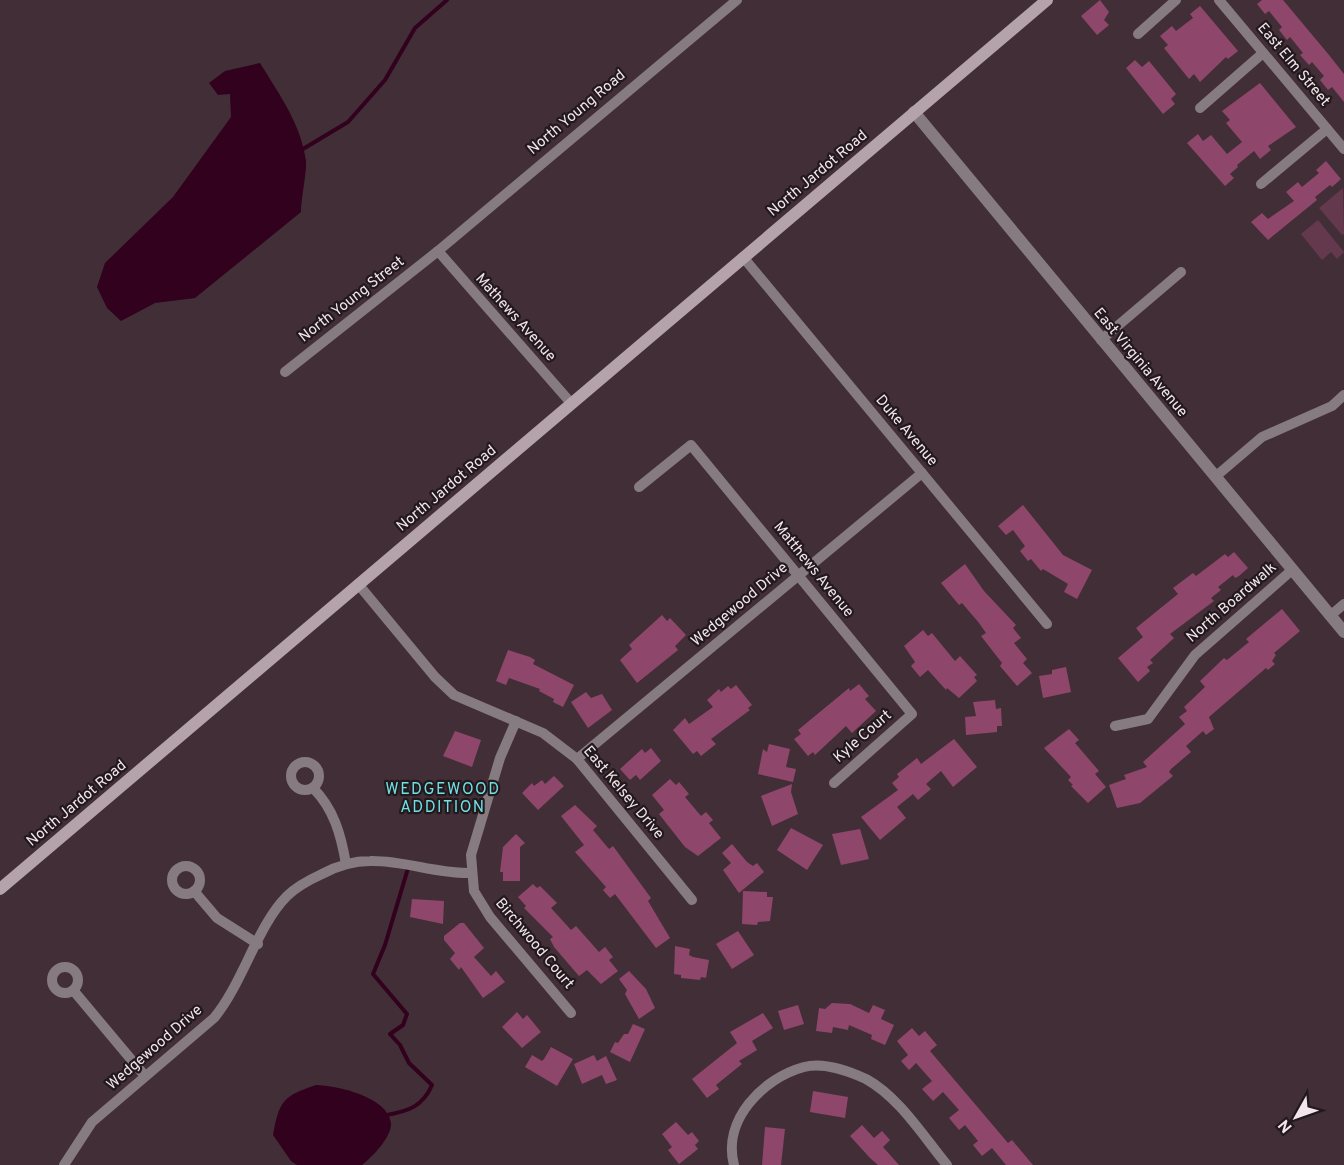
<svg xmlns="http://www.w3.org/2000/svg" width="1344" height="1165" font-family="Overpass,sans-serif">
<rect width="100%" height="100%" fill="#422e37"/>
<!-- green -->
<g fill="#64394d">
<polygon points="1343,188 1344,234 1342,235 1319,208"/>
<polygon points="1318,220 1344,252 1337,259 1331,252 1322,260 1301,234"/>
</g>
<!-- water -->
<g fill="#31011d">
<path d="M260 63C279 94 301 124 306 161 307 171 301 199 301 212L195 298 155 303 121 321 107 308 97 287 105 263 173 197 231 117 230 94 218 95 209 83 225 71Z"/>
<path d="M316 1085C337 1086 387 1096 391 1123 392 1137 372 1157 362 1165H297L291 1161 273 1135C279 1101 283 1096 316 1085Z"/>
</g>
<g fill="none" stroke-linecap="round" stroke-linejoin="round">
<!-- stream -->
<g stroke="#31011d" stroke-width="4">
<polyline points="303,149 348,122 385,80 415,28 447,0"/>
<path d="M387 1115C409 1111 423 1106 432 1085L409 1063 400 1045 390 1034 403 1025 407 1014 373 974 385 945 409 865"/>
</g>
</g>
<!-- building -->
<g fill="#8e476a">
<polygon points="1100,0 1109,12 1104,20 1109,25 1097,35 1081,16"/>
<polygon points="1262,0 1283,0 1329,55 1344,74 1344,102 1332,87 1328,90 1320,80 1324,76 1312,62 1309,65 1300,55 1303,53 1290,37 1287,40 1279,30 1282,27 1269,11 1265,14 1257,4"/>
<polygon points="1200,6 1238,51 1228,59 1226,57 1200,82 1194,74 1189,79 1164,48 1168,45 1160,36 1172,26 1176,31 1193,18 1190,14"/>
<polygon points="1135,60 1142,67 1149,61 1176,94 1171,99 1175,104 1163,114 1126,68"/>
<polygon points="1260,83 1296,127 1268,146 1271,150 1260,159 1254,151 1237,165 1238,167 1230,174 1234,178 1225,186 1187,143 1198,134 1203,141 1211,135 1227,154 1242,142 1226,123 1230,120 1222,111"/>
<polygon points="1326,161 1341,179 1332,187 1330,185 1315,197 1317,200 1268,240 1251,222 1262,213 1268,219 1294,201 1286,192 1298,182 1302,187 1319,173 1316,170"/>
<polygon points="1023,505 1063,555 1092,570 1077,599 1064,592 1068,584 1043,569 1041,571 1031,559 1028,561 1020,551 1025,546 1013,530 1006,535 998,526"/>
<polygon points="1234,552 1248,568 1239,576 1235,578 1233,575 1218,587 1221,590 1211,598 1214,601 1170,634 1174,638 1150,660 1153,663 1147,667 1150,671 1138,682 1118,658 1143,637 1136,628 1178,594 1173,588 1193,573 1196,576 1225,554 1228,557"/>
<polygon points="965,564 984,591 1016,625 1013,628 1021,638 1014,643 1027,659 1023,663 1032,673 1017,686 1000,666 1002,663 981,636 986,633 979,623 962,603 959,605 941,583"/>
<polygon points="1282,609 1300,631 1274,653 1276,655 1272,661 1275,664 1268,670 1266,668 1209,717 1214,729 1206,735 1203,731 1186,746 1191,752 1171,769 1169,772 1173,776 1140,803 1117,808 1109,785 1126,779 1124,775 1147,767 1143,762 1185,724 1179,717 1187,711 1184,707 1205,687 1200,681 1224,658 1227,660 1249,642 1246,639"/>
<polygon points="662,615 667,621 670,618 686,635 675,646 678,650 637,683 620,660 632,649 629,645"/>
<polygon points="923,630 928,636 932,633 955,661 960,656 977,675 974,677 977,681 959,698 947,688 946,690 928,670 920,677 911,666 915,662 904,646"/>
<polygon points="508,650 530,657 535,660 533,664 574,685 563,707 553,702 554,699 539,691 540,689 509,678 506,685 496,681"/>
<polygon points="1066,667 1071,692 1043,698 1039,676 1052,674 1052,670"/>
<polygon points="859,684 869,696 865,699 876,711 852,733 846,726 815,755 813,752 808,756 794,739 801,734 798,730 849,688 850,691"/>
<polygon points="736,685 752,705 748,708 750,710 711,739 716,744 701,756 697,751 693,754 673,730 685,718 689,724 713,707 707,700 719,689 721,692 728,686 731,689"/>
<polygon points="586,692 591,698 602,694 612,710 588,728 571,702"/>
<polygon points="995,700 996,709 1001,708 1002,726 997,726 997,732 966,735 965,717 976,716 973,702"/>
<polygon points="1069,729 1079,740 1075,743 1099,771 1095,774 1106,787 1088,803 1071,786 1073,785 1068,780 1071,777 1044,748"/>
<polygon points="455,731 481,740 472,767 443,756"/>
<polygon points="954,739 977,767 953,787 941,771 926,784 931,789 918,800 913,794 897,807 906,818 880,840 861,817 898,790 892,783 899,777 897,774 917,758 921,764"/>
<polygon points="769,744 790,749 786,767 796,769 793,782 758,774 763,749 767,752"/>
<polygon points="651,748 661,761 640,780 636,775 630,780 620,769 642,749 645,753"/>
<polygon points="554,776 564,786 538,810 522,793 532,783 534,786 542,780 545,784"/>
<polygon points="670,779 676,785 679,782 689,794 685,797 701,816 706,812 713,820 709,823 721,838 698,856 685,847 659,814 664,810 652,795"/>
<polygon points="792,784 791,792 798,814 772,826 761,796"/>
<polygon points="575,805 597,826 593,830 609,849 613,846 651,898 648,901 670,938 656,948 615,894 610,898 603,890 606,887 575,852 584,845 561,816"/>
<polygon points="791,828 823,845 807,870 777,850"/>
<polygon points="860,829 869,859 841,865 832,834"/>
<polygon points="516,834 525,843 520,847 520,881 503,881 503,872 500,872 503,847"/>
<polygon points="732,844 747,862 753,866 757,863 764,872 739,893 723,870 731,863 722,853"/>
<polygon points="533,884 537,888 540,886 557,903 551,908 571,930 576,926 599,952 605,947 613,957 609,960 618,971 601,984 587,970 579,976 554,947 550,939 553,937 524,908 526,906 518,897"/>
<polygon points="743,891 767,892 767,897 773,897 770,921 758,922 757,925 742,924"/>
<polygon points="412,899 444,901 443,924 410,917"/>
<polygon points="460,923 464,923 484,948 474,957 491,976 496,971 505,982 483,998 461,967 459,970 450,959 455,953 444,940 444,936"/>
<polygon points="738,931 754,955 732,969 716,944"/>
<polygon points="675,946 690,949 689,955 693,957 709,960 706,978 701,977 700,980 681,978 681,975 674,974"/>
<polygon points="629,971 646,989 655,1008 639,1019 625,994 627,990 619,979"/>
<polygon points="832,1003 850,1004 869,1013 873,1005 885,1010 881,1019 894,1025 885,1045 871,1039 872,1035 849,1025 848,1030 833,1027 832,1033 816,1031 819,1008 825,1009"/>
<polygon points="798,1005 804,1024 784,1030 778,1011"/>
<polygon points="517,1012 523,1019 527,1015 541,1032 522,1048 502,1027"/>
<polygon points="763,1013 773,1028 752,1041 757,1050 739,1061 742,1064 716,1085 719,1089 707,1098 692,1079 737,1043 730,1032"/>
<polygon points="633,1024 645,1029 630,1062 610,1052 615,1042 618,1043 624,1034 628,1034"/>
<polygon points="912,1028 919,1036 925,1031 937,1045 930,1051 1008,1143 1012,1140 1033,1165 1006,1165 992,1148 982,1156 973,1145 978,1141 965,1125 959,1130 949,1118 959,1110 943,1092 933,1101 922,1089 932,1081 916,1063 909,1070 901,1061 908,1055 897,1041"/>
<polygon points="551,1047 573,1059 557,1086 525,1067 532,1055 542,1061 544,1059"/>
<polygon points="594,1055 597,1061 606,1056 617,1080 606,1084 602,1075 582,1084 574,1064"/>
<polygon points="813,1091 848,1097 845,1118 810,1112"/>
<polygon points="676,1122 688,1135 692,1132 699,1141 695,1145 698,1149 679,1164 668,1150 672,1147 662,1134"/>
<polygon points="862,1125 874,1138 882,1131 890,1140 883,1147 899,1165 878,1165 870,1158 850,1136"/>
<polygon points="765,1127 785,1129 781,1165 762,1165"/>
</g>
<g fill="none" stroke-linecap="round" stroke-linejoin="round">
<!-- minor -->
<g stroke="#867b80" stroke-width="10">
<polyline points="1219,0 1344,149"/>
<polyline points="1138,34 1176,0"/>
<polyline points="1200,108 1263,53"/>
<polyline points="1261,184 1327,129"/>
<polyline points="438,251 571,403"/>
<polyline points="743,257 1047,624"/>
<polyline points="1101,340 1181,272"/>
<polyline points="285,372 438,251 737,0"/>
<polyline points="1215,477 1262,437 1332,406 1344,395"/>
<polyline points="639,487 691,445 912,714 834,783"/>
<polyline points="358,584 435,677 454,695 543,733 577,759 692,900"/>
<polyline points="1330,616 1344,604"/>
<polyline points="516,721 500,758 471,855 474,891 490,917 571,1013"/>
<polyline points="1115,726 1148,719 1195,655 1292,570"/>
<polyline points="577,759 922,473"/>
<circle cx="305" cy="776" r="14"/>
<path d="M313 788C334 809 341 835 346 864"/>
<circle cx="186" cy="880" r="14"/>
<polyline points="194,891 217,918 258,944"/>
<circle cx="65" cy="980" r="13"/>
<polyline points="73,990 145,1076"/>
<path d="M64 1165 92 1122 214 1018C243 983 257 926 287 896 297 886 309 880 322 874 337 866 353 861 370 861 404 860 436 874 470 873"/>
<path d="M734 1165C722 1120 763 1078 804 1067 823 1062 849 1071 866 1079 899 1097 923 1136 947 1165"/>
</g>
<!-- tertiary -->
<polyline stroke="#867b80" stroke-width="12" points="914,112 1344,632"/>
<!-- secondary -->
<polyline stroke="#b4a3aa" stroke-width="12" points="0,889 1047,0"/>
</g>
<g text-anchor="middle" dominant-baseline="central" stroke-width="4.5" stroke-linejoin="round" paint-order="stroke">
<!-- street labels -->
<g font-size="15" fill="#f3e5eb" stroke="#22191d">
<text transform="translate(1293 65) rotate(50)">East Elm Street</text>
<text transform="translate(577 113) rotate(-40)">North Young Road</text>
<text transform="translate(818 174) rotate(-40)">North Jardot Road</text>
<text transform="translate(352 300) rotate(-38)">North Young Street</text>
<text transform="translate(515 318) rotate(48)">Mathews Avenue</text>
<text transform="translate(1140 363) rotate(50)">East Virginia Avenue</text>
<text transform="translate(906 431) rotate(50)">Duke Avenue</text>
<text transform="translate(447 489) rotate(-40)">North Jardot Road</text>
<text transform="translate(813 570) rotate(51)">Matthews Avenue</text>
<text transform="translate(1232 603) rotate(-41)">North Boardwalk</text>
<text transform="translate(740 605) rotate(-40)">Wedgewood Drive</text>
<text transform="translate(863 737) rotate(-41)">Kyle Court</text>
<text transform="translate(623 793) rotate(50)">East Kelsey Drive</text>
<text transform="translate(77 804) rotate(-40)">North Jardot Road</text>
<text transform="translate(534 944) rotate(50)">Birchwood Court</text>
<text transform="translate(155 1048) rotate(-41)">Wedgewood Drive</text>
</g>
<!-- neighbourhood labels -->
<g font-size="16" letter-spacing="1.5" fill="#72dfe5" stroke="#22191d">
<text x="443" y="790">WEDGEWOOD<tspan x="443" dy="18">ADDITION</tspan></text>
</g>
</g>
<!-- north arrow -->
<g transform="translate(1296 1117) rotate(230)" stroke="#22191d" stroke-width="4.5" paint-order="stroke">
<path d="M0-4.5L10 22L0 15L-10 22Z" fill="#f3e5eb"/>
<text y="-9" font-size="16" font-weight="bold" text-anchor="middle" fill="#f3e5eb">N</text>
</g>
</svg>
